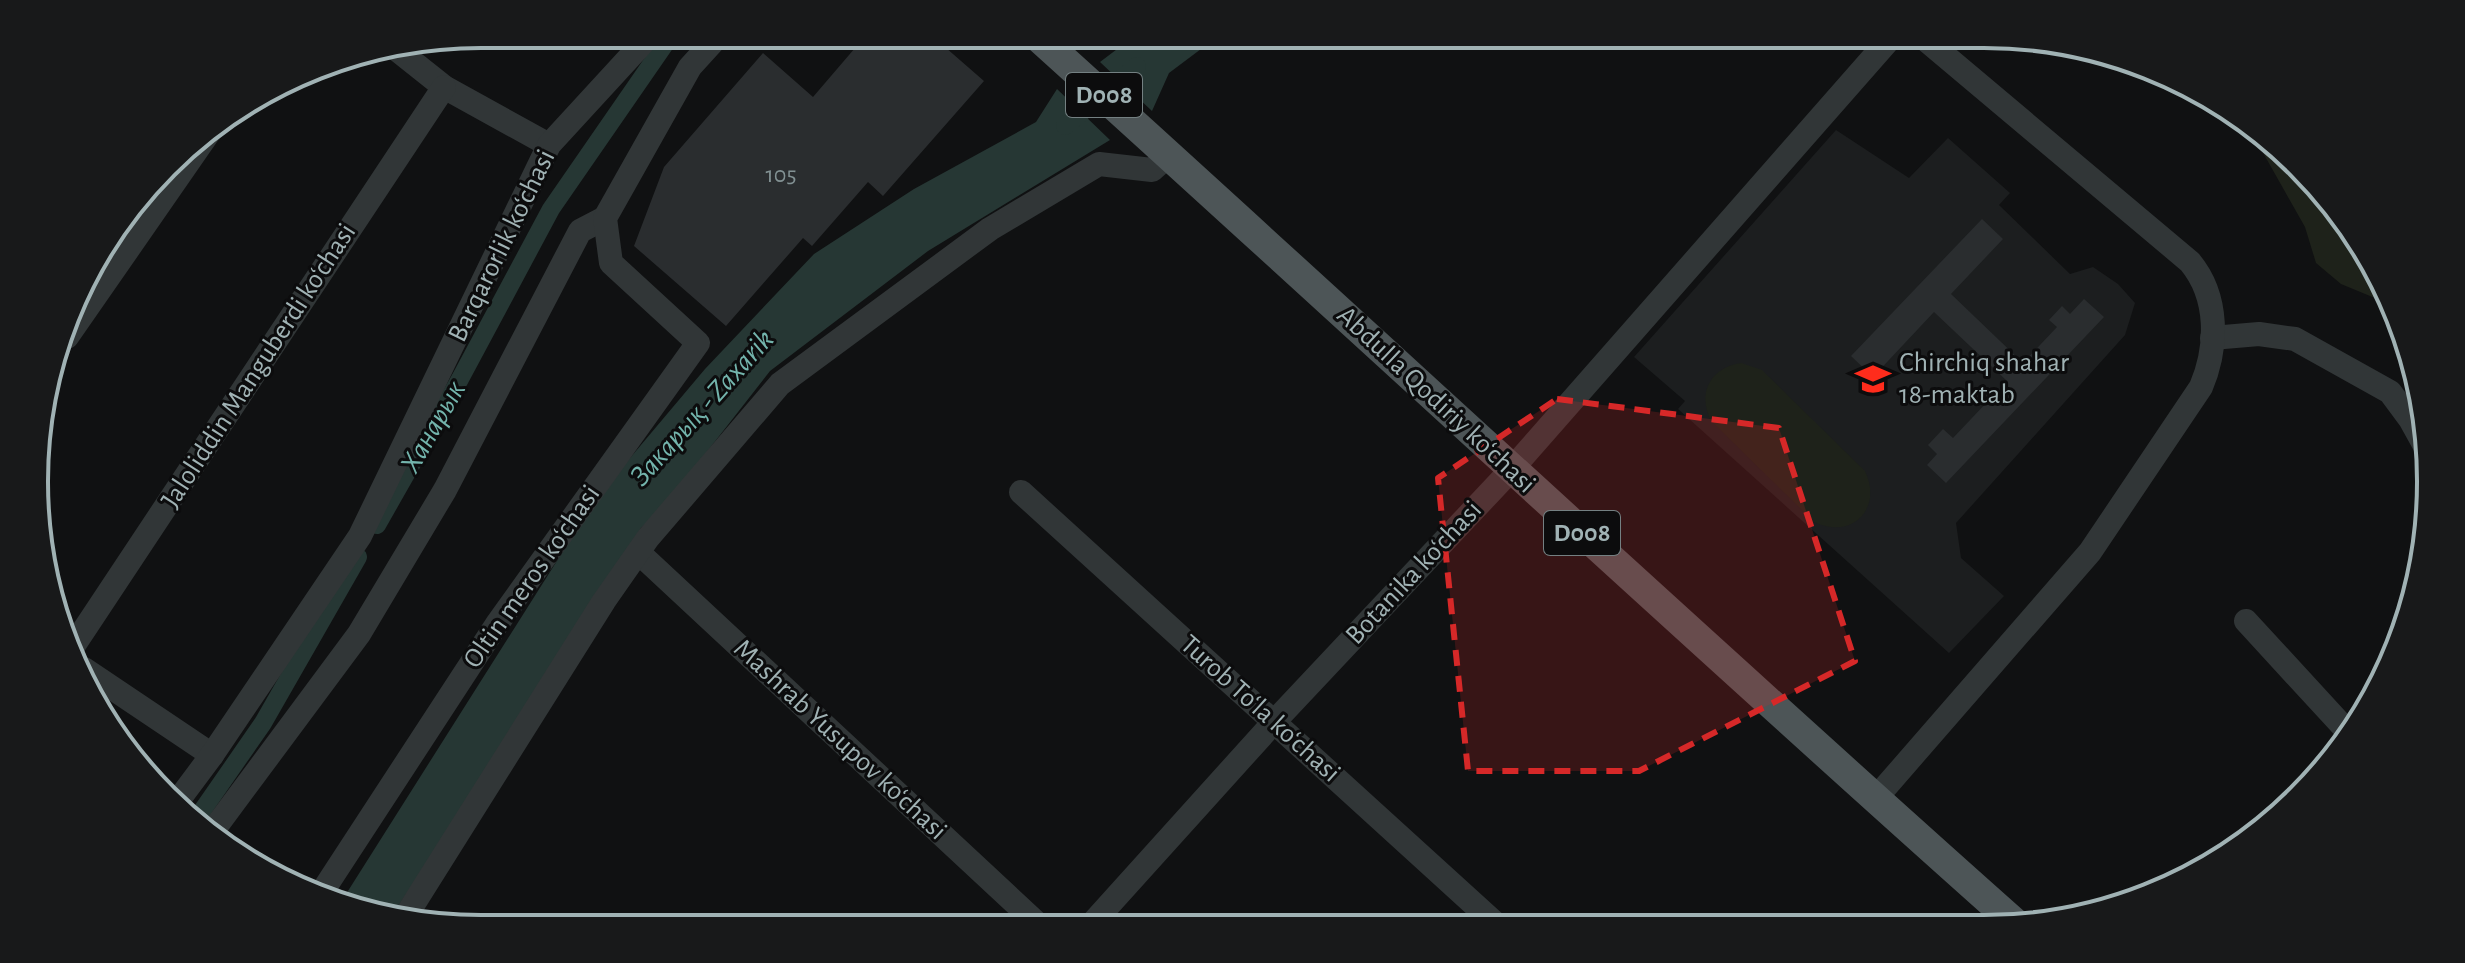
<svg xmlns="http://www.w3.org/2000/svg" width="2465" height="963" font-family="'Alegreya Sans',sans-serif">
<rect width="100%" height="100%" fill="#101112"/>
<!-- built -->
<polygon fill="#1c1e1f" points="1836,130 1909,178 1948,138 2010,193 1999,205 2070,274 2093,267 2118,284 2135,303 2125,335 1956,523 1961,558 2004,596 1949,653 1678,409 1685,401 1634,357"/>
<!-- green -->
<g fill="#1e221a">
<polygon points="2261,132 2371,258 2387,303 2341,284 2316,263 2305,227 2253,135"/>
<path d="M1741 363 1762 370 1865 471C1883 509 1852 540 1814 522L1711 421C1697 393 1710 368 1741 363Z"/>
</g>
<!-- water -->
<g fill="#263734">
<polygon points="1137,34 1221,34 1169,73 1152,111 1100,62"/>
<polygon points="1057,89 1110,140 928,251 770,371 670,499 641,528 515,729 391,917 365,914 341,902 598,496 705,369 814,254 914,189 1036,122"/>
</g>
<g fill="none" stroke-linecap="round" stroke-linejoin="round">
<!-- canal -->
<g stroke="#263734" stroke-width="18">
<polyline points="1065,126 1137,66"/>
<polyline points="377,525 460,379 551,209 672,34"/>
<polyline points="195,821 263,723 358,557"/>
</g>
</g>
<!-- building -->
<g fill="#2a2d2f">
<polygon points="867,34 930,34 984,81 883,196 868,182 812,246 803,238 726,326 634,246 664,167 763,53 813,97"/>
<polygon points="1982,219 2003,239 1951,294 2023,363 2057,327 2049,320 2062,306 2070,314 2084,299 2104,317 1946,483 1927,465 1937,454 1928,445 1943,429 1953,438 2007,381 1934,312 1873,377 1851,356"/>
</g>
<g fill="none" stroke-linecap="round" stroke-linejoin="round">
<!-- minor -->
<g stroke="#313637" stroke-width="24">
<polyline points="395,48 444,87 549,145"/>
<polyline points="67,337 210,131"/>
<polyline points="2212,338 2259,334 2295,339 2390,392 2410,419 2426,448"/>
<polyline points="1021,492 1498,926"/>
<polyline points="639,553 1042,928"/>
<polyline points="2246,621 2349,733"/>
<polyline points="74,645 444,87"/>
<polyline points="84,669 212,755"/>
<path d="M1875 799 2090 552 2201 387C2218 347 2219 297 2190 262L1919 34"/>
<polyline points="177,802 212,755 360,536 549,145 651,34"/>
<polyline points="209,836 359,634 445,490 580,231 605,218"/>
<polyline points="322,892 497,624 698,343 611,263 605,218 690,67 720,34"/>
<polyline points="404,919 604,601 648,538 780,384 990,229 1099,164 1152,170 1170,154"/>
<polyline points="1089,927 1274,722 1511,470 1894,34"/>
</g>
<!-- major -->
<path stroke="#4d5557" stroke-width="30" d="M1035 34C1363 330 1686 631 2017 925"/>
</g>
<!-- marked area -->
<path fill="#d62828" fill-opacity="0.2" stroke="#d62828" stroke-width="6" stroke-dasharray="16 10" stroke-linejoin="round" d="M1557 399 1779 428 1855 661 1639 771H1468L1438 478Z"/>
<!-- icons -->
<defs>
<g id="school-bare" transform="scale(2.76)"><path d="M0-5L7-2L0 1L-7-2ZM-4 1L0 2.5L4 1V4Q0 6-4 4Z" fill="#ff2c1c" stroke="#0c0c0d" stroke-width="2.5" paint-order="stroke"/></g>
</defs>
<g fill-rule="evenodd">
<use href="#school-bare" x="1873" y="379"/>
</g>
<g text-anchor="middle" dominant-baseline="central" stroke-width="6" stroke-linejoin="round" paint-order="stroke">
<!-- number labels -->
<g font-size="24" fill="#829193">
<text x="781" y="175">105</text>
</g>
<!-- shield labels -->
<g fill="#0c0c0d" stroke="#748082" stroke-width="2">
<rect x="1066" y="73" width="76" height="44" rx="6"/>
<rect x="1544" y="511" width="76" height="44" rx="6"/>
</g>
<g font-size="26" font-weight="bold" fill="#a0b2b4">
<text x="1104" y="95">D008</text>
<text x="1582" y="533">D008</text>
</g>
<!-- street labels -->
<g font-size="28" fill="#a0b2b4" stroke="#0c0c0d">
<text transform="translate(502 246) rotate(-64)">Barqarorlik ko‘chasi</text>
<text transform="translate(259 366) rotate(-57)">Jaloliddin Manguberdi ko‘chasi</text>
<text transform="translate(1436 400) rotate(43)">Abdulla Qodiriy ko‘chasi</text>
<text transform="translate(1414 573) rotate(-47)">Botanika ko‘chasi</text>
<text transform="translate(532 577) rotate(-55)">Oltin meros ko‘chasi</text>
<text transform="translate(1260 709) rotate(42)">Turob To‘la ko‘chasi</text>
<text transform="translate(840 740) rotate(43)">Mashrab Yusupov ko‘chasi</text>
</g>
<!-- poi labels -->
<g font-size="28" fill="#a0b2b4" stroke="#0c0c0d" text-anchor="start">
<text x="1899" y="363">Chirchiq shahar<tspan x="1899" dy="32">18-maktab</tspan></text>
</g>
<!-- water labels -->
<g font-size="30" font-style="italic" fill="#73b4ac" stroke="#0c0c0d">
<text transform="translate(702 408) rotate(-48)">Закарық - Zaxarik</text>
<text transform="translate(433 427) rotate(-60)">Ханарык</text>
</g>
</g>
<!-- crop -->
<path d="M0 0H2465V963H0ZM481 48H1984A433 433 0 0 1 2417 481V482A433 433 0 0 1 1984 915H481A433 433 0 0 1 48 482V481A433 433 0 0 1 481 48Z" fill="#18191a" fill-rule="evenodd"/>
<path fill="none" stroke="#a0b2b4" stroke-width="4" d="M481 48H1984A433 433 0 0 1 2417 481V482A433 433 0 0 1 1984 915H481A433 433 0 0 1 48 482V481A433 433 0 0 1 481 48Z"/>
</svg>
